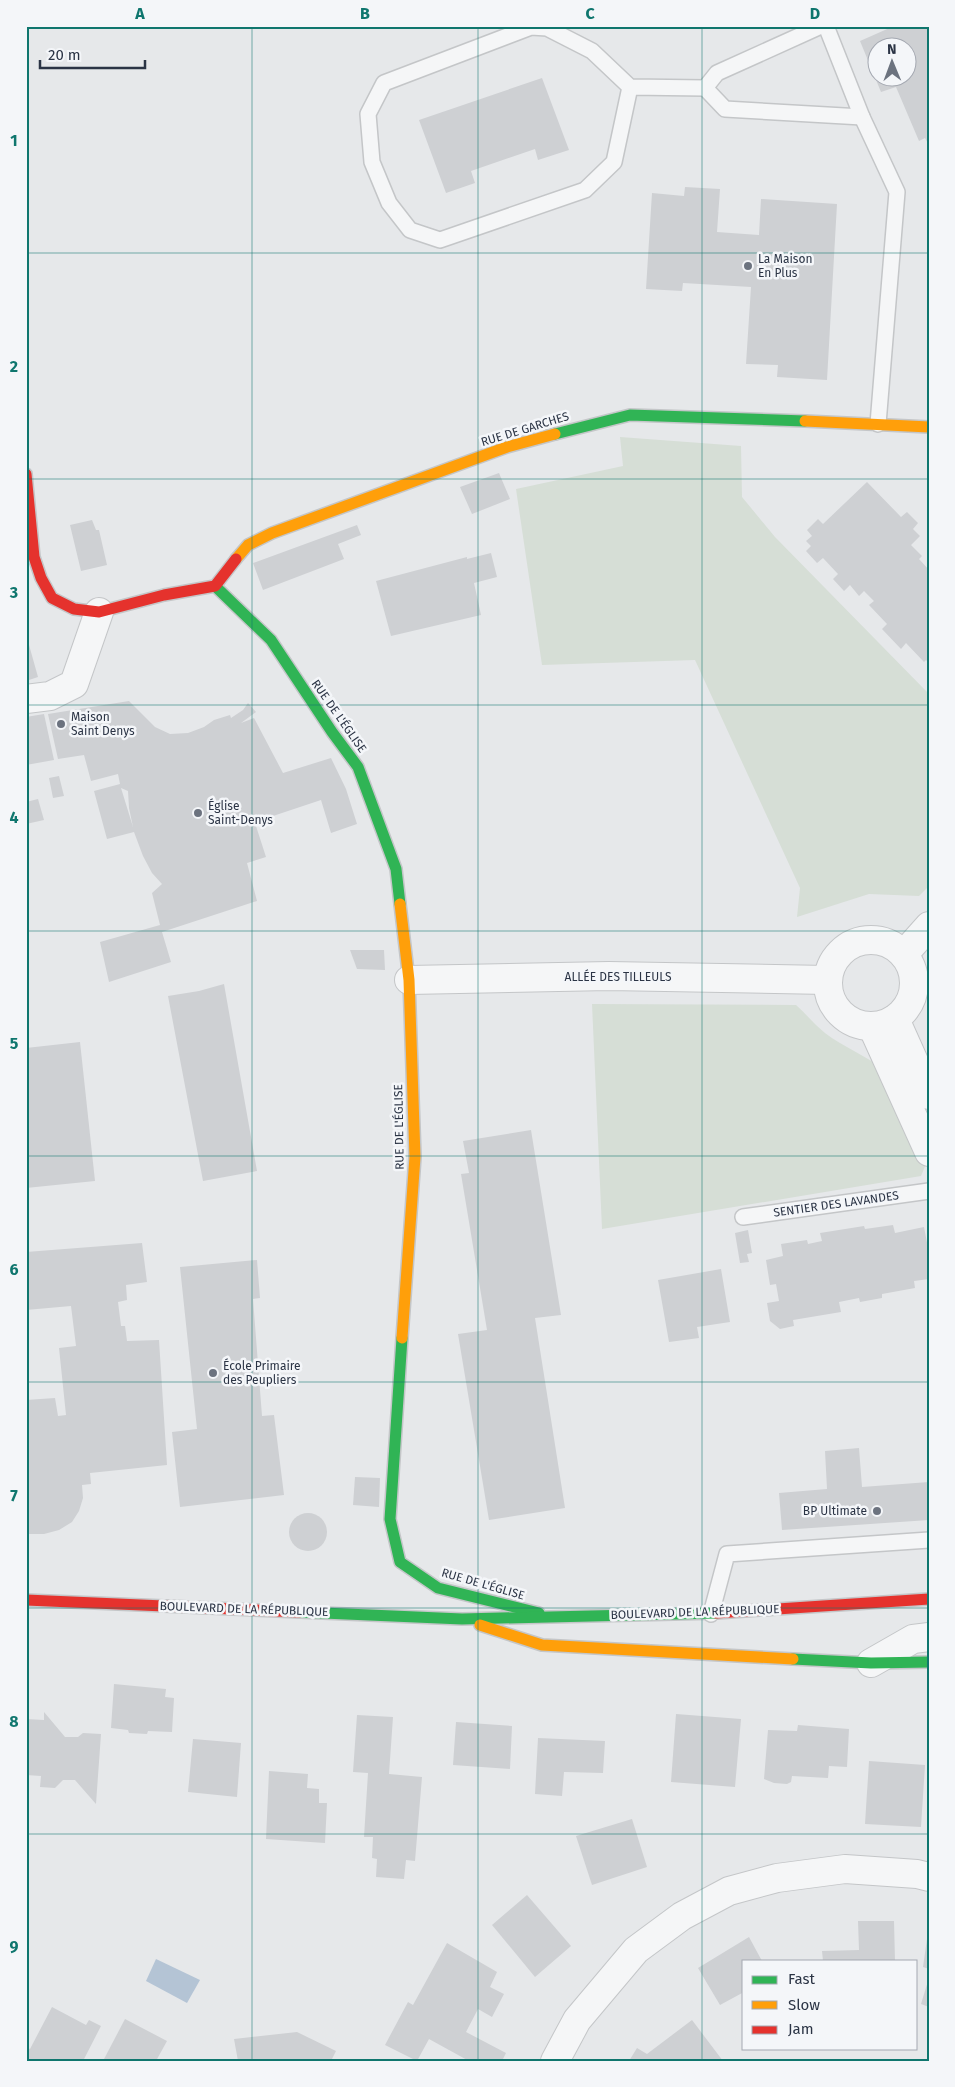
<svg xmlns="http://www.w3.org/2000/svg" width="955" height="2087" font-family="'Fira Sans',sans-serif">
<rect width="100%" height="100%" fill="#e6e8ea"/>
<!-- green -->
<g fill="#d6ded6">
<polygon points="620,437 741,446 742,497 775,537 929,694 929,886 919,896 869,894 797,917 800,888 695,660 542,665 516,489 623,466"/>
<path d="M592 1004 796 1005C806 1014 815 1025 825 1033 843 1047 865 1055 883 1069L926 1164 921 1176 602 1229Z"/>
</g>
<!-- water -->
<polygon fill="#b4c4d5" points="156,1959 200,1980 187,2003 146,1981"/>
<!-- building -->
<g fill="#ced0d3" fill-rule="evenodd">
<path d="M894 26H929V145L925 138 919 141 896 87 881 92 860 41ZM878 48H908V78H878Z"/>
<polygon points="542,78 569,150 538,160 535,149 471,171 475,183 446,193 419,120"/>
<polygon points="685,187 720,189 717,232 759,235 761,199 837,204 827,380 777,377 778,365 746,364 751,287 683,283 682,291 646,289 652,193 684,196"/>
<polygon points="499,473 510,499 472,514 460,487"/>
<polygon points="867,482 901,517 907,512 918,523 913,529 920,536 911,545 922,556 919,559 929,570 929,663 926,660 924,662 906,643 901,649 882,629 887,624 869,605 874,601 864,591 859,596 850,585 844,591 833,579 838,574 823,558 817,563 806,551 811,546 806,541 812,536 807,530 818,519 823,524"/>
<polygon points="92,520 96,530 99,530 107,565 81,571 70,525"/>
<polygon points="357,525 361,535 338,544 344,559 263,590 253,563"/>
<polygon points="491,553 497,577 474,583 481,615 391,636 376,581 467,557 467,559"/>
<polygon points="29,645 38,677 26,681 26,646"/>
<path d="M129 701 155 727 170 734 188 733 204 727 214 720 230 715 231 718 243 710 248 703 256 712 241 723 254 718 283 773 331 758 346 789 357 824 331 833 321 800 270 817 271 821 256 826 266 857 247 863 257 901 162 932 171 962 109 982 100 942 160 925 152 893 162 884 152 873 143 856 134 832 107 839 94 791 120 784 118 774 91 781 84 755 58 759 48 714ZM121 788 128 791 129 808 133 827Z"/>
<polygon points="44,714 54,760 26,765 26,717"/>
<polygon points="59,776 64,796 53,798 49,778"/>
<polygon points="38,799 44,820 26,824 26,802"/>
<polygon points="350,950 384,950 385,970 357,969"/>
<polygon points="224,984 257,1171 203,1181 168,996 199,991"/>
<polygon points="80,1042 95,1181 26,1188 26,1048"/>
<polygon points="531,1130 561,1315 535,1318 565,1508 489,1520 458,1334 487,1330 461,1174 469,1173 463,1141"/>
<polygon points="893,1225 895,1233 924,1227 929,1253 929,1279 914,1281 915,1288 882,1294 882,1298 860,1302 859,1298 839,1302 841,1312 793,1320 794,1326 780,1329 770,1321 767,1303 779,1301 776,1284 770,1285 766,1260 783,1256 781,1244 807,1240 808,1244 822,1241 820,1233 864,1226 865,1229"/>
<polygon points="748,1230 752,1253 747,1254 749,1262 740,1263 735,1233"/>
<polygon points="142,1243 147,1282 126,1285 127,1300 118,1302 121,1326 125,1326 127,1341 159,1340 167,1465 90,1473 91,1484 82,1485 83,1498 79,1511 72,1522 59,1530 44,1534 29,1534 26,1532 26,1400 55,1398 58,1416 66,1415 59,1348 76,1346 71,1306 26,1310 26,1252"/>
<polygon points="257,1260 260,1298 253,1299 262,1416 274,1415 284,1495 180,1507 172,1432 197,1429 180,1267"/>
<polygon points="721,1269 730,1322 697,1327 699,1338 669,1342 658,1280"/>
<polygon points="859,1448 862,1487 929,1482 929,1520 782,1530 779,1493 827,1489 825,1451"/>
<polygon points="355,1477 380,1478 379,1507 353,1505"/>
<circle cx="308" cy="1532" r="19"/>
<polygon points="114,1684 166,1689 165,1697 174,1698 172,1732 148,1731 147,1734 129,1733 128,1730 111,1728"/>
<polygon points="44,1712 65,1737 78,1737 83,1733 101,1734 96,1804 75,1780 63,1780 55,1788 40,1787 41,1776 26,1775 26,1719 44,1720"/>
<polygon points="676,1714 741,1719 735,1787 671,1782"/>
<polygon points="357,1715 393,1717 389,1774 422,1777 415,1861 406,1860 404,1879 376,1877 377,1859 372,1858 373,1837 364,1837 368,1773 353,1772"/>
<polygon points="456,1722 512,1726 510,1769 453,1765"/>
<polygon points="798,1725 849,1729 847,1767 829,1766 828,1778 792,1776 791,1782 787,1784 774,1783 764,1779 768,1730 797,1731"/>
<polygon points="538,1738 605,1741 603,1773 564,1772 562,1796 535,1794"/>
<polygon points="193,1739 241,1743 237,1797 188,1792"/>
<polygon points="869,1761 925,1765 921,1827 865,1824"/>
<polygon points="269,1771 308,1774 307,1788 319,1789 319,1803 327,1803 325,1843 266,1839"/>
<polygon points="632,1819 647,1867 592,1885 576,1836"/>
<polygon points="527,1895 571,1946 535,1977 492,1925"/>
<polygon points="858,1921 894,1921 895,1961 823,1961 822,1951 859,1950"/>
<polygon points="928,1932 929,1932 929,1969 923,1967"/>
<polygon points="749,1937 762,1961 744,1961 744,1992 720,2005 698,1968"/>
<polygon points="447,1943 497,1972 490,1987 504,1994 492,2017 478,2009 466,2032 506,2053 502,2061 469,2061 429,2039 417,2061 385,2045 408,2002 413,2005"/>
<polygon points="928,1981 929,1981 929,2007 921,2004"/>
<polygon points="52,2007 86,2025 89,2020 101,2026 83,2061 26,2061 26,2047 30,2049"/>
<polygon points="125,2019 167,2041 156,2061 103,2061"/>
<polygon points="692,2020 723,2061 629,2061 637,2048 647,2054"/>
<polygon points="297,2032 336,2051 331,2061 238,2061 234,2039"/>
</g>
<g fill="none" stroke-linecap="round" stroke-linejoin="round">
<!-- lane casing -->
<g stroke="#c4c6c8" stroke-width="18">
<g id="lane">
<polyline points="821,26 717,73 705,88 725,109 862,117"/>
<polyline points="826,26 862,117 897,192 878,424"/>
<polyline points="630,87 614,162 585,190 440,240 410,230 389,203 372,162 368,114 384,83 531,27 547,28 592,51 630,87 705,88"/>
<polyline points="743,1217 929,1191"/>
<polyline points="711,1614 727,1554 929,1540"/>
</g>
</g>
<!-- street casing -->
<g stroke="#c4c6c8" stroke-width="30">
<g id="street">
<polyline points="26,699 50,696 74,684 99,612"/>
<circle cx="871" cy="983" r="43"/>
<polyline points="904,954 929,926"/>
<polyline points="409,980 609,976 827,980"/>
<polyline points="895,1019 929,1095"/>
<polyline points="872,1026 929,1152"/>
<polyline points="871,1663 913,1639 929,1637"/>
<polyline points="555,2061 577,2020 636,1950 682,1916 729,1891 777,1878 845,1869 917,1874 929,1877"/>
</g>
</g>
<!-- fast casing -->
<g stroke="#c4c6c8" stroke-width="14">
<g id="fast">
<polyline points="555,434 630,415 805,421"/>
<polyline points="215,586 271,640 332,732 358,767 396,869 400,904"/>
<polyline points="402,1338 390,1519 400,1562 438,1588 539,1613"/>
<polyline points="300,1612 462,1619 716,1613"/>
<polyline points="793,1659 871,1663 929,1662"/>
</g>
</g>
<!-- slow casing -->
<g stroke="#c4c6c8" stroke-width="14">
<g id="slow">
<polyline points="805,421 929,427"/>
<polyline points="236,559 248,545 272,533 507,447 555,434"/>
<polyline points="400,904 409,980 415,1157 402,1338"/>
<polyline points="480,1625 542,1645 793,1659"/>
</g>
</g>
<!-- jam casing -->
<g stroke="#c4c6c8" stroke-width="14">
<g id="jam">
<polyline points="26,474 34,557 41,578 52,598 74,609 99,612 164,595 215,586 236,559"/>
<polyline points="26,1600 300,1612"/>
<polyline points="716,1613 929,1599"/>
</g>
</g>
<!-- lane -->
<use href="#lane" stroke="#f5f6f7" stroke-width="15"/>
<!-- street -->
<use href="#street" stroke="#f5f6f7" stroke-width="28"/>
<!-- fast -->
<use href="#fast" stroke="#30b455" stroke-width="11"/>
<!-- slow -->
<use href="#slow" stroke="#ff9f0a" stroke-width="11"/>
<!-- jam -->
<use href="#jam" stroke="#e5322d" stroke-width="11"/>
</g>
<!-- grid -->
<path fill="none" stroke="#0f766e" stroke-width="1" stroke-opacity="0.55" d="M252 26V2061M478 26V2061M702 26V2061M26 253H929M26 479H929M26 705H929M26 931H929M26 1156H929M26 1382H929M26 1608H929M26 1834H929"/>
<!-- markers -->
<g fill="#6c737f" stroke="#f4f6f9" stroke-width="2">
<circle cx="748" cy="266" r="5"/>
<circle cx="61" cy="724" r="5"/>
<circle cx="198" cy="813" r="5"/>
<circle cx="213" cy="1373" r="5"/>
<circle cx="877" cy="1511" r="5"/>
</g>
<g text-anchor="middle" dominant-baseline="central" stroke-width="5" stroke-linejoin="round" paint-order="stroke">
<!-- poi labels -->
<g font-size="12" fill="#2b3445" stroke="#f4f6f9" text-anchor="start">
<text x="758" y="259">La Maison<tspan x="758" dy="14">En Plus</tspan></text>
<text x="71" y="717">Maison<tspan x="71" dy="14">Saint Denys</tspan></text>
<text x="208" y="806">Église<tspan x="208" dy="14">Saint-Denys</tspan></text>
<text x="223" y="1366">École Primaire<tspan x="223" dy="14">des Peupliers</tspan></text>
<text x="867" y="1511" text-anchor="end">BP Ultimate</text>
</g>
<!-- street labels -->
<g font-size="12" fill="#2b3445" stroke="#f4f6f9">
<text transform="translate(525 429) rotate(-17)">RUE DE GARCHES</text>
<text transform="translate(339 716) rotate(55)">RUE DE L'ÉGLISE</text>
<text x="618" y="977">ALLÉE DES TILLEULS</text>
<text transform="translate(399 1127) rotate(-91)">RUE DE L'ÉGLISE</text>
<text transform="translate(836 1204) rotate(-8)">SENTIER DES LAVANDES</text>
<text transform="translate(483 1584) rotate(16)">RUE DE L'ÉGLISE</text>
<text transform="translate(244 1609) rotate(2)">BOULEVARD DE LA RÉPUBLIQUE</text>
<text transform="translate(695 1612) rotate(-2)">BOULEVARD DE LA RÉPUBLIQUE</text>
</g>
</g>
<!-- border -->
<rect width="955" height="2087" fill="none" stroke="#f4f6f9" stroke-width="55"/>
<!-- legend -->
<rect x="742" y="1960" width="175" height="90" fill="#f4f6f9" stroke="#a4a8b1"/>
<rect x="752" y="1976" width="25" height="8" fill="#30b455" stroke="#a4a8b1"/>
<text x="788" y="1984" font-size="15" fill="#2b3445">Fast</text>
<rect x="752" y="2001" width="25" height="8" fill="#ff9f0a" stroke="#a4a8b1"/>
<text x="788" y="2010" font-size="15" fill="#2b3445">Slow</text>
<rect x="752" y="2026" width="25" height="8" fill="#e5322d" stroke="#a4a8b1"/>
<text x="788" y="2034" font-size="15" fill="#2b3445">Jam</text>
<!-- north arrow -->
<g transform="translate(892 62) rotate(359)"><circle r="24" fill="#f4f6f9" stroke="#a4a8b1"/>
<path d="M0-4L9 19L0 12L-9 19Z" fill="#6c737f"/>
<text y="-8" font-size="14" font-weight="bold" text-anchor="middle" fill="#2b3445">N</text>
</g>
<!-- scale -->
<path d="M40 60v8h105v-8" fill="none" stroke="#2b3445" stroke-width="2.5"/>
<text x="48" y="60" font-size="15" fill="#2b3445" stroke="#f4f6f9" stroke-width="4" paint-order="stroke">20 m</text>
<rect x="28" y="28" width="900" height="2032" fill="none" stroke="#0f766e" stroke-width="2"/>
<g font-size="16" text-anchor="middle" font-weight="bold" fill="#0f766e">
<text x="140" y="19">A</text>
<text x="365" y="19">B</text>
<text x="590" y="19">C</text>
<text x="815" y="19">D</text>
<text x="14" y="146">1</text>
<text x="14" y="372">2</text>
<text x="14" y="598">3</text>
<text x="14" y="823">4</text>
<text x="14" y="1049">5</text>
<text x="14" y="1275">6</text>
<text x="14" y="1501">7</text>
<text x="14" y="1727">8</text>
<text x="14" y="1952">9</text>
</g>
</svg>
